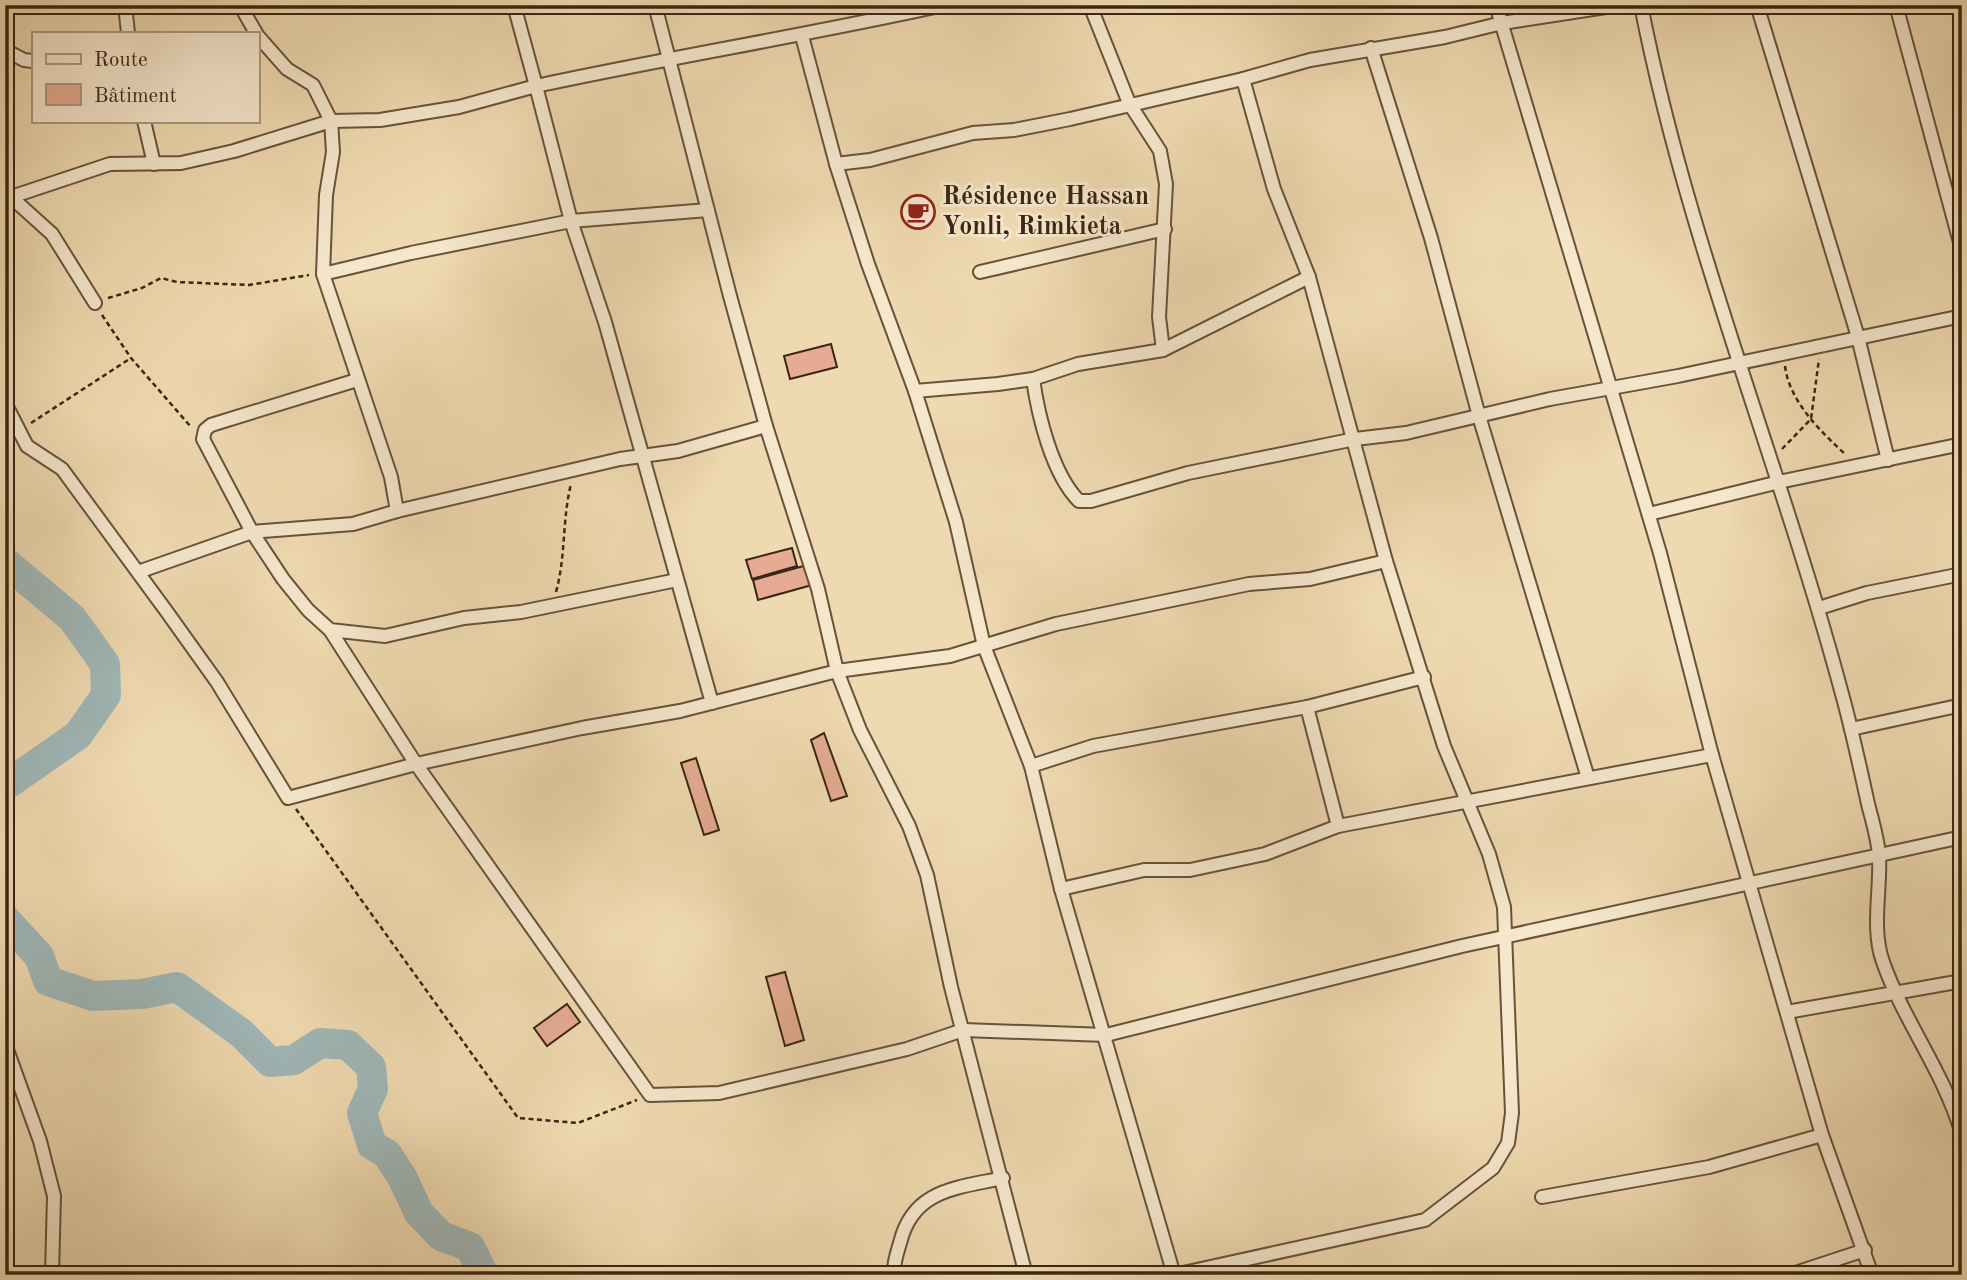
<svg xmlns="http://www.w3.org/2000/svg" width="1967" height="1280" font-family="'Old Standard TT',serif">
<rect width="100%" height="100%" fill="#efd9b0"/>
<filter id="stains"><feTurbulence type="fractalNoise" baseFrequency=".00286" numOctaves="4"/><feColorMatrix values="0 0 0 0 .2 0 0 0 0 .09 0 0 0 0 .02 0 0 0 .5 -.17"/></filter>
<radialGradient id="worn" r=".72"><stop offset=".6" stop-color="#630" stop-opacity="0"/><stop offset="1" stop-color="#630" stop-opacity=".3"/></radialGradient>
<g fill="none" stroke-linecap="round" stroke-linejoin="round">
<!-- river -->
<g stroke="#9fb7b7" stroke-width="30">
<polyline points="5,562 72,618 105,664 106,695 78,735 5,786"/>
<polyline points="5,919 39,956 48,981 93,996 142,994 177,987 241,1033 270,1062 294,1060 320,1043 348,1045 371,1067 373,1089 362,1113 372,1145 387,1154 402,1177 419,1213 441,1236 470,1247 484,1275"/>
</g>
</g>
<!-- building -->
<g fill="#e5ab93" stroke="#3a2613" stroke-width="2">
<polygon points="831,344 837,367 790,379 784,356"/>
<polygon points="792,548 797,566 752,579 746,560"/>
<polygon points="807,565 812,585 758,600 753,580"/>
<polygon points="824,733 847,796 831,801 811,740"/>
<polygon points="696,758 719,830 704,835 681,763"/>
<polygon points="785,972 804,1040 785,1046 766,977"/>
<polygon points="567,1004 580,1022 547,1046 534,1028"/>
</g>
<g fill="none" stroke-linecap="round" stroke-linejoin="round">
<!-- street casing -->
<g stroke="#67533a" stroke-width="16">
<g id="street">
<polyline points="125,5 128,33"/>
<polyline points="240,5 256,33"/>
<path d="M514 5 536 86C671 57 808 35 944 5"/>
<polyline points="655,5 730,296 766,426 818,589 837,671 860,730 909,826 927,875 951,987 1026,1275"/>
<polyline points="1090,5 1129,103 1160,151 1166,184 1159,317 1163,350"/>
<polyline points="1496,5 1660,553 1712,755 1822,1135 1872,1275"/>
<path d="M1641 5C1687 241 1780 463 1842 694 1852 730 1860 767 1868 804 1872 820 1878 839 1879 856 1881 890 1871 929 1883 962 1905 1024 1942 1068 1962 1134"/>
<polyline points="1757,5 1858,337 1888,460"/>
<polyline points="1896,5 1962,250"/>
<polyline points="257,35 287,69 313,85 331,121 333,152 326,195 323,274 391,477 397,511"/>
<polyline points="802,36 836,164 868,264 915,391 956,522 984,646 1031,766 1061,889 1174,1275"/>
<polyline points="1371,48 1431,238 1479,416 1588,778"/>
<polyline points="5,50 24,60 33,61"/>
<polyline points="144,121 154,164"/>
<polyline points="836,164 870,160 973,133 1014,130 1070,119 1243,79 1310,60 1445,37 1502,23 1619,5"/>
<polyline points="11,197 52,234 95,303"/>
<polyline points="5,199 110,164 181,163 234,151 331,121 380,120 459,107 536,86 571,221 605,322 712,703"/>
<polyline points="980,272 1165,229"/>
<polyline points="323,274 411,253 571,221 708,210"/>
<path d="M1033 379C1038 415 1052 474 1079 501H1091L1188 473 1355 439 1406 433 1550 399 1678 376 1962 316"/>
<polyline points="357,380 211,425 205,430 203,439 252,532 283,579 308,610 330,630 385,636 464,618 521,612 677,580"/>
<polyline points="915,391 998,384 1033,379 1078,364 1163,350 1309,277"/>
<polyline points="5,403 27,446 62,469 167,612 217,682 288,798 416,764 582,728 680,711 837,671 950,656 1056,624 1249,584 1310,579 1386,561"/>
<polyline points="1649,514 1779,482 1962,444"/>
<polyline points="138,572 252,532 353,524 397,511 620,459 678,451 766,426"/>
<polyline points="1819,608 1867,593 1962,574"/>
<polyline points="330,630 416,764 650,1095 719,1093 907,1049 963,1030 1106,1035 1462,946 1962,837"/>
<polyline points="1307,707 1338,826"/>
<polyline points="1851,729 1962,705"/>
<polyline points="1031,766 1093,746 1307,707 1424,677"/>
<polyline points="1061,889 1144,870 1190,870 1265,854 1338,826 1712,755"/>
<polyline points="1787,1012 1962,981"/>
<polyline points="5,1044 40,1141 54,1196 52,1275"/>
<polyline points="1542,1197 1709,1167 1822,1135"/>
<path d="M894 1275C893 1264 897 1253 900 1243 913 1189 957 1188 1003 1178"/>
<polyline points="1174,1275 1425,1220 1493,1168 1508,1143 1512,1113 1504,907 1489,854 1444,746 1386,561 1309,277 1274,189 1243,79"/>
<polyline points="1789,1275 1865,1250"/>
</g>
</g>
<!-- path -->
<g stroke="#3a2613" stroke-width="2.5" stroke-dasharray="5 3.5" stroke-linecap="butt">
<polyline points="108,298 142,288 161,278 177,282 249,285 309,275"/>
<polyline points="102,315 131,358 191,427"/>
<path d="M1785 366C1789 401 1821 432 1845 454"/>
<polyline points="31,423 131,358"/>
<polyline points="1782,449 1811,419 1819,359"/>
<path d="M556 592C566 556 562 520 571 484"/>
<polyline points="296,809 518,1118 578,1123 637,1100"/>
</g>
<!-- street -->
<use href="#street" stroke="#f5e6cc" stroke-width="12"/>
</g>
<!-- icons -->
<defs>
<g id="cafe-ring" transform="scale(1.75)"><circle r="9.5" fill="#f5e6cc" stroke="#8f2418" stroke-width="1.5"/><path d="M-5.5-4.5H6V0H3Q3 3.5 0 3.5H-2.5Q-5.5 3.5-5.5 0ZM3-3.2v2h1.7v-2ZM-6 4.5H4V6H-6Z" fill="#8f2418"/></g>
</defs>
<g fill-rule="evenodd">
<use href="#cafe-ring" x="918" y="212"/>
</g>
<g text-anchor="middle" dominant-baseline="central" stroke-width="6" stroke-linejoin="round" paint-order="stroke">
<!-- poi labels -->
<g font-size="26" font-weight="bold" fill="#3a2613" stroke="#f5e6cc" text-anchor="start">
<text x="942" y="197">Résidence Hassan<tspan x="942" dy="30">Yonli, Rimkieta</tspan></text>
</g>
</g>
<!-- margin -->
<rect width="1967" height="1280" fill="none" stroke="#efd9b0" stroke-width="28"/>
<rect x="7" y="7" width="1953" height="1266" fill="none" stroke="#3a2613" stroke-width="3.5"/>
<rect x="14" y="14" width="1939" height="1252" fill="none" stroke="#3a2613" stroke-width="2"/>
<!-- legend -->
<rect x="32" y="32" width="228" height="91" fill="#f5e6cc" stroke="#aa9982" stroke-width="2"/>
<rect x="46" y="54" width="35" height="10" fill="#f5e6cc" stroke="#aa9982" stroke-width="2"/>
<text x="94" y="66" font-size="21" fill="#3a2613">Route</text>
<rect x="46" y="84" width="35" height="21" fill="#e5ab93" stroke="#aa9982" stroke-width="2"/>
<text x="94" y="102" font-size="21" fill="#3a2613">Bâtiment</text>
<rect width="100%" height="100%" filter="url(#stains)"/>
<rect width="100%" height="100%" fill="url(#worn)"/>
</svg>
